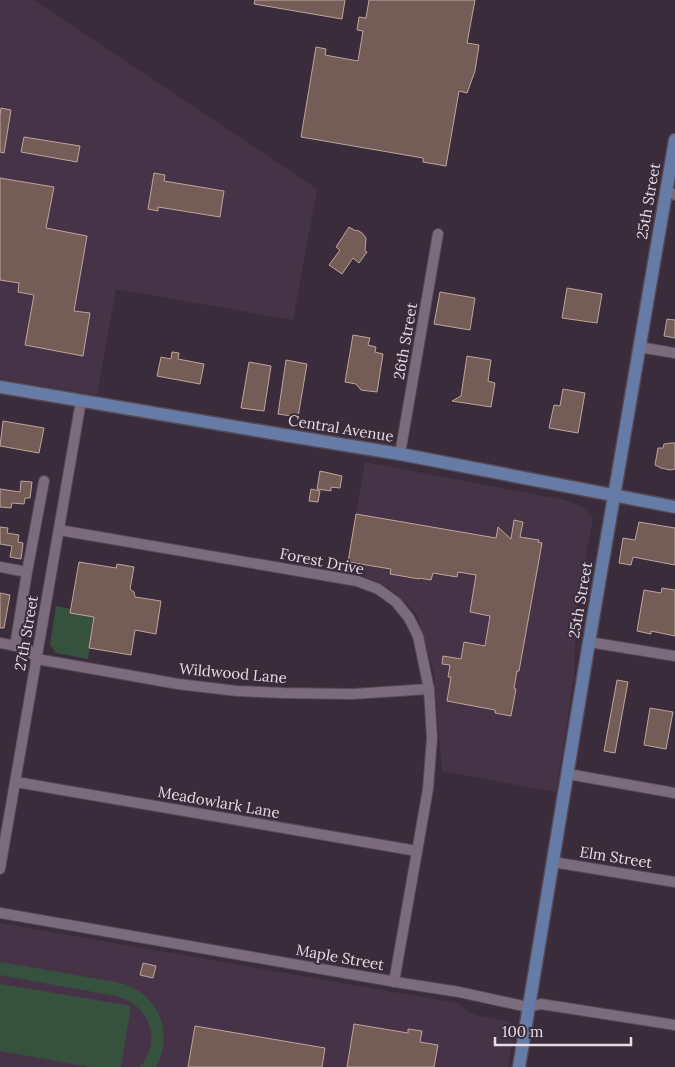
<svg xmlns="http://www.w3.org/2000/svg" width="675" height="1067" font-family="Lora,serif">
<rect width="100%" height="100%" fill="#3a2c3b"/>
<!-- built -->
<g fill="#473348">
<polygon points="0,0 34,0 317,189 293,320 116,289 97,395 0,379"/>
<polygon points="365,462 564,500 581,506 593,518 576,611 574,677 556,792 442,771 434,674 417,614 389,588 359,574 346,572"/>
<polygon points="0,923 457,1003 474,1015 510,1022 515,1028 508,1067 0,1067"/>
</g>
<!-- green -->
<g fill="#36523f">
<polygon points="56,606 71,609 71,613 94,617 88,659 56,653 50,645"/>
<path d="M0 962 116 982C123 984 129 985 135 989 163 1004 172 1040 156 1067H140C163 1040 149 1004 116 996L0 975Z"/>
<polygon points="0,984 131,1006 121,1067 90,1067 0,1051"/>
</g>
<!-- building -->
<g fill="#755d57" stroke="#bfa49d">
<polygon points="255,0 345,0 342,19 254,4"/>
<polygon points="369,0 475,0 467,43 479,45 475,71 467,93 459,91 446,166 423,162 423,158 301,137 316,47 326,49 325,55 358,61 363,31 357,30 359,17 366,18"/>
<polygon points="1,108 11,110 4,153 0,152 0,115"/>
<polygon points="24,137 80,146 77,162 21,152"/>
<polygon points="154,173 165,175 164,181 224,191 220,217 158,207 158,211 148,209"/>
<polygon points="0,178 54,187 46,228 87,236 74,311 90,313 83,356 25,345 34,295 18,292 19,283 0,280"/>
<polygon points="349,227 356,231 357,230 362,233 366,238 365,251 367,252 359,263 353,258 342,274 329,265 340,250 336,247"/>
<polygon points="567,288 602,294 597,323 562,318"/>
<polygon points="440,292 475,298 470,330 434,324"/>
<polygon points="667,319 675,320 675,338 664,336"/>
<polygon points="353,335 370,338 368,345 376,347 375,352 383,354 377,392 361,390 356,384 345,382"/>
<polygon points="172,352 179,353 178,359 204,364 200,384 157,376 161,357 171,359"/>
<polygon points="467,356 491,360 488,381 495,383 491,407 452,401 461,396"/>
<polygon points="286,360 307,364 298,417 278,414"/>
<polygon points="249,362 271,366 264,411 241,408"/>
<polygon points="563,389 585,393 578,433 549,428 554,405 560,406"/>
<polygon points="3,421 44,428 39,453 0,446"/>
<polygon points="671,443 675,443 675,469 670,470 661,468 655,465 658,448 663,448 664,444"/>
<polygon points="320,471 342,476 340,488 331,487 331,491 317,489"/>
<polygon points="21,481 32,482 30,498 25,498 24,504 12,503 11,508 0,507 0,489 20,492"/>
<polygon points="311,489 320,491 318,502 309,501"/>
<polygon points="356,514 496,538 498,527 511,539 514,520 523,522 520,537 539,540 538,542 542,543 519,671 517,671 514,688 516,689 511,716 495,713 495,710 447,701 451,677 448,677 450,665 442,664 443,656 461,659 464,642 485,646 490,616 470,612 476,575 458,572 457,577 433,573 431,580 419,578 419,579 390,574 391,569 348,562"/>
<polygon points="639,522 675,528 675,565 633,557 631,565 619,563 623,538 635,540"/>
<polygon points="0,527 8,528 7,533 19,535 18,542 23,543 21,559 10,557 12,546 0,544"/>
<polygon points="79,562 116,568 117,564 134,567 130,589 134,592 135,597 161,601 156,634 135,630 131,655 89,648 94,617 70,613"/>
<polygon points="662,588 675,590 675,636 651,631 651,634 637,631 644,590 661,593"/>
<polygon points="0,593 10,595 4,628 0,628"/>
<polygon points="617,680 628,682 615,753 604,751"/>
<polygon points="650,708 673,712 666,749 644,745"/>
<polygon points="143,963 156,966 153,978 140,975"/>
<polygon points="354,1024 408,1033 408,1029 422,1031 420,1042 438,1045 434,1067 347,1067"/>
<polygon points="195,1026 325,1048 322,1067 188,1067"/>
</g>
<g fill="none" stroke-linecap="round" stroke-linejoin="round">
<!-- minor casing -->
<g stroke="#544855" stroke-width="12">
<g id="minor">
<polyline points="666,190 675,195"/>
<polyline points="639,347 675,353"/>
<polyline points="400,454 438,234"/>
<polyline points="59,530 357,581 378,589 396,602 409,618 418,636 429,689 432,738 428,789 394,982"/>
<polyline points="0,567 27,572"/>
<polyline points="589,642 675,656"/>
<polyline points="0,643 27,648 37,659 178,684 237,691 284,693 353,694 429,689"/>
<polyline points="15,646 27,572 44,481"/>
<polyline points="568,774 675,793"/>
<polyline points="16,782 417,851"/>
<polyline points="553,862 675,882"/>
<polyline points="0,869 81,401"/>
<polyline points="0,913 402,983 459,992 528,1007 541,1004 675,1025"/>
</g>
</g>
<!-- major casing -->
<g stroke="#544855" stroke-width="15">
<g id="major">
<polyline points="0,387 278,434 400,454 675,507"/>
<polyline points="519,1067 589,642 675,140"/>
</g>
</g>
<!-- minor -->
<use href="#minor" stroke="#7c6b7d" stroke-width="10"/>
<!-- major -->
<use href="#major" stroke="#667ba6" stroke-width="12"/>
</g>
<g text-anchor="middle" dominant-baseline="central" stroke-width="4" stroke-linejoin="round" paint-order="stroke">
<!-- street labels -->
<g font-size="15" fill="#e5dce6" stroke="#3a2c3b">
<text transform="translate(648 201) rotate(-80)">25th Street</text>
<text transform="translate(405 341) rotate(-80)">26th Street</text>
<text transform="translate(341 428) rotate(9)">Central Avenue</text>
<text transform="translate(322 561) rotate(11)">Forest Drive</text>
<text transform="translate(580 600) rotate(-80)">25th Street</text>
<text transform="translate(26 633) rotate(-80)">27th Street</text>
<text transform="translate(233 673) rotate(5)">Wildwood Lane</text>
<text transform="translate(219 802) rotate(10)">Meadowlark Lane</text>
<text transform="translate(616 857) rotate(9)">Elm Street</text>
<text transform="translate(340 957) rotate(10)">Maple Street</text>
</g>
</g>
<!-- scale -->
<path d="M495 1037v8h136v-8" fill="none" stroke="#e5dce6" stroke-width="2.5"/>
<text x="502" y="1037" font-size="15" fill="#e5dce6" stroke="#3a2c3b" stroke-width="4" paint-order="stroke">100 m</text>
</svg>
